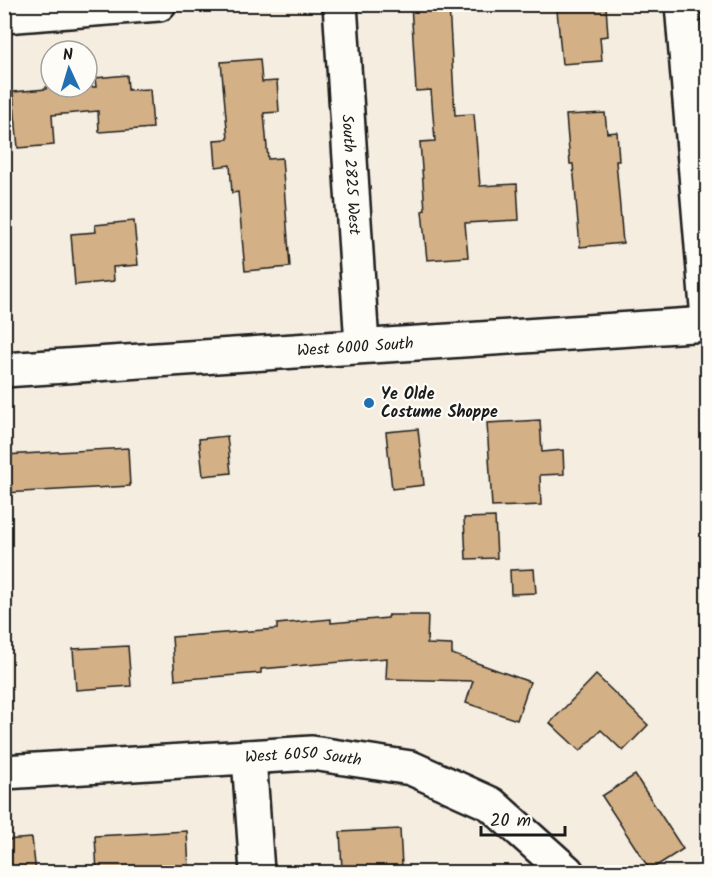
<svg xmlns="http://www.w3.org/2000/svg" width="712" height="877" font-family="Kalam,sans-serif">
<rect width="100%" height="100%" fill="#f5ede0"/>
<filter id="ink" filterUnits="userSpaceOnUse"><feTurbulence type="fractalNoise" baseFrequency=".0167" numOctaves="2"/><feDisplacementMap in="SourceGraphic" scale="12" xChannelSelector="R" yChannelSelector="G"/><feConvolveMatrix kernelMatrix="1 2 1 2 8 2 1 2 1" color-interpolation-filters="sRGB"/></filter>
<g filter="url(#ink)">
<!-- building -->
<g fill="#d3b085" stroke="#1c1c1c" stroke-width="1.5">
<polygon points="411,4 449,4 455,115 474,114 480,186 517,184 519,220 465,223 468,257 427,260 422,211 425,210 420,142 435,141 431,90 416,91"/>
<polygon points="606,6 608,36 600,37 602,61 562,64 557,10"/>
<polygon points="260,59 262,82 277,81 279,112 264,113 268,159 282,158 290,267 245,271 238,192 232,193 230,165 216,167 214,140 228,139 221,62"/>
<polygon points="127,75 128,90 150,89 153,128 99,132 98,111 52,115 54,145 18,148 13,92 46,89 46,87 96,87 95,78"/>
<polygon points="605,113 607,133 617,132 619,161 616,161 623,243 580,247 573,164 570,164 566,115"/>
<polygon points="134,221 138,265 113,267 114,281 75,285 71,234 96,232 95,225"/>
<polygon points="540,420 542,452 563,450 564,474 540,475 541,505 492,507 487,423"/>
<polygon points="418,429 424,485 392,489 386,432"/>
<polygon points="227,436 231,473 203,476 199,439"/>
<polygon points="128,448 130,486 4,493 4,455"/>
<polygon points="495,517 497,558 466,559 464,518"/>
<polygon points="534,569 536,593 511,594 510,570"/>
<polygon points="388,615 428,615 427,644 452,645 452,654 530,682 517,720 466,703 473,681 386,679 387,658 261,669 261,673 175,680 172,637 277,629 277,624 331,619 331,623 388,618"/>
<polygon points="128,646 131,686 76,690 73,649"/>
<polygon points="596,675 648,725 623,751 601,730 580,751 550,723"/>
<polygon points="635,775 683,849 650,870 602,796"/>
<polygon points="400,829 402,866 342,869 340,832"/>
<polygon points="187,831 189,869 97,873 95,836"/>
<polygon points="32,838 36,873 4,873 4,840"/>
</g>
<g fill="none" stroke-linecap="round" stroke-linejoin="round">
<!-- minor casing -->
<g stroke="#1c1c1c" stroke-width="38">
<g id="minor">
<path id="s1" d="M340 4 362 345"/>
<polyline points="682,4 708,319"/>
<polyline points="4,16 159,4"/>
<polyline points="249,757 257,872"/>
<path id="s2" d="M4 772 312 753 411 768 491 804 567 872"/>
</g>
</g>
<!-- tertiary casing -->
<g stroke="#1c1c1c" stroke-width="38">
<g id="tertiary">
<path id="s3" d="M4 370 708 324"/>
</g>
</g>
<!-- minor -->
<use href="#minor" stroke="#fdfcf7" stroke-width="33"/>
<!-- tertiary -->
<use href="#tertiary" stroke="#fdfcf7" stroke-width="33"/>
</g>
</g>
<!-- markers -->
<circle fill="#1f6fb2" stroke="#fdfcf7" stroke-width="2" cx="369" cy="403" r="6"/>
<g text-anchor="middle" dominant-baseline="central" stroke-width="4.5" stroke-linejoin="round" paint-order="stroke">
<!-- street labels -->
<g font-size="16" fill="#1c1c1c" stroke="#fdfcf7">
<text stroke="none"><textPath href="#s1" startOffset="171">South 2825 West</textPath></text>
<text stroke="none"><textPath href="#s3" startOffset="352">West 6000 South</textPath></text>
<text stroke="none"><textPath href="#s2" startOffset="300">West 6050 South</textPath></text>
</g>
<!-- poi labels -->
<g font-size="16" font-weight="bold" fill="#1c1c1c" stroke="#fdfcf7" text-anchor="start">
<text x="381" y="394">Ye Olde<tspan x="381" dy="18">Costume Shoppe</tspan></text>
</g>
</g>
<!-- margin -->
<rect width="712" height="877" fill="none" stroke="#fdfcf7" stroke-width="24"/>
<rect x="12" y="12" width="688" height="853" fill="none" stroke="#1c1c1c" stroke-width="2" filter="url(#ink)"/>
<!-- north arrow -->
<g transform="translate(69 69) rotate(356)"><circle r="28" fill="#fdfcf7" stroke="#a3a29f" stroke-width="1.5"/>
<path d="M0-4.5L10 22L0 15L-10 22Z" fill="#1f6fb2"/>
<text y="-9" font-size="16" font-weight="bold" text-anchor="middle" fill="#1c1c1c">N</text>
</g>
<!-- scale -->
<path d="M481 826v9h84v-9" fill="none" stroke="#1c1c1c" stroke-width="3"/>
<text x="490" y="826" font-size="18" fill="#1c1c1c" stroke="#fdfcf7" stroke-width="4.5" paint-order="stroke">20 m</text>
</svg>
